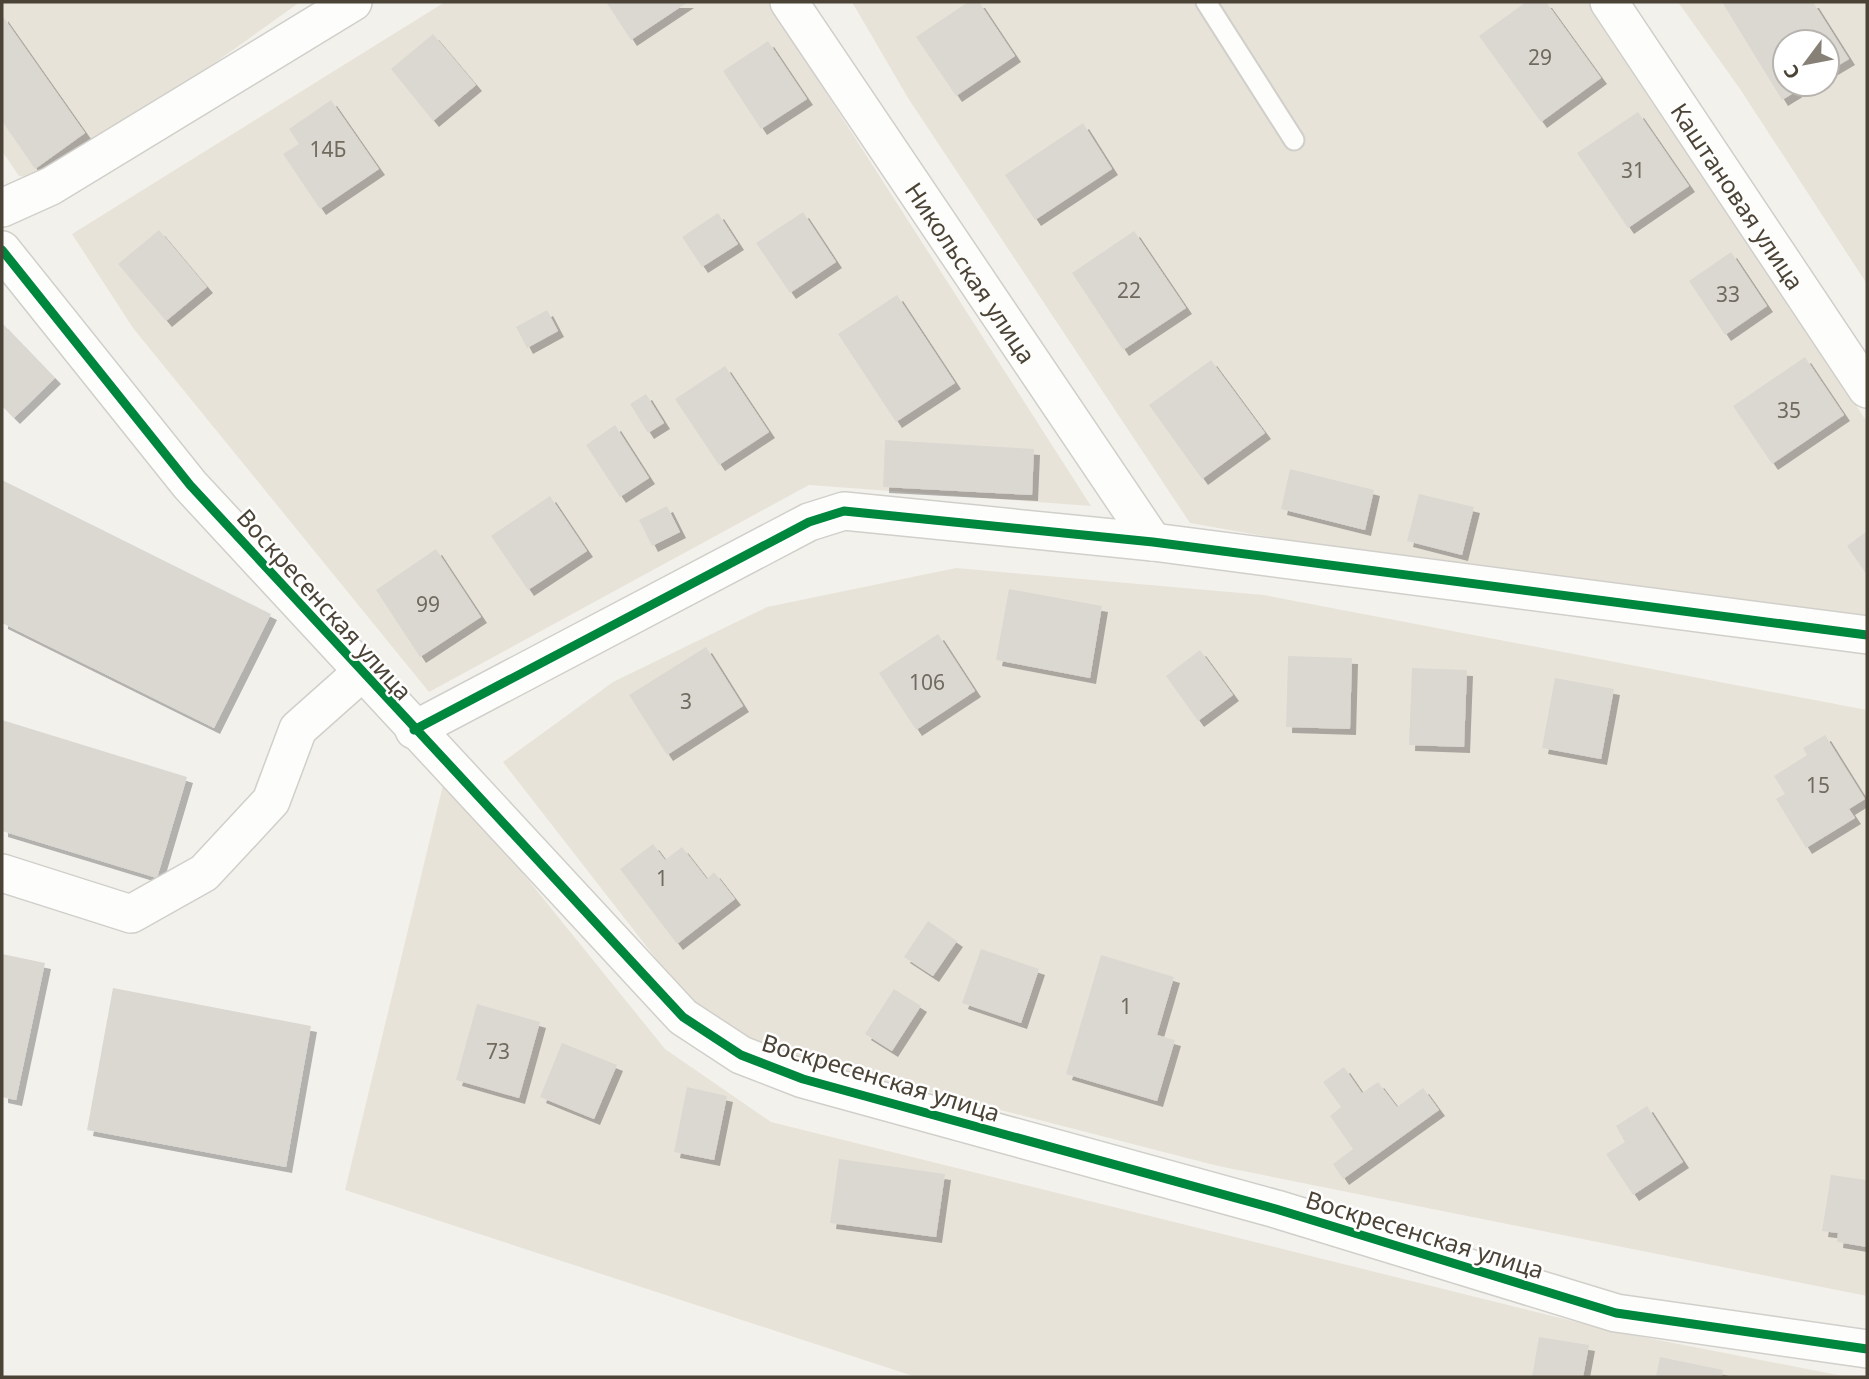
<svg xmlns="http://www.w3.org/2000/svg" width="1869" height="1379" font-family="'Noto Sans',sans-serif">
<defs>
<filter id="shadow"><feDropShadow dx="6" dy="6" stdDeviation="0" flood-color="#0004"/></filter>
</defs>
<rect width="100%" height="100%" fill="#f3f1ec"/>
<!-- residential -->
<g fill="#e8e3d9" fill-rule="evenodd">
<polygon points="2,2 300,2 52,179 19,176 2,151"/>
<polygon points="445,2 768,2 1091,506 809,485 429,692 133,328 72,234"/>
<polygon points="852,2 1593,2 1867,422 1867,624 1747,621 1190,523 908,98"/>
<path d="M1678 2H1867V284L1740 89ZM1785 42H1827V84H1785Z"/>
<polygon points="956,568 1264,595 1867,710 1867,1296 1218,1166 717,1037 503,762 613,682 767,607"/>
<polygon points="445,777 665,1049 771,1122 1617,1332 1848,1377 916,1377 345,1190"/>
</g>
<!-- building -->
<g fill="#dbd8d2" filter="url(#shadow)">
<polygon points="606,2 688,2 631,40"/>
<polygon points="968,2 979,2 1015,56 956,96 916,37"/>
<polygon points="1526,2 1546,2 1601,78 1541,122 1479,36"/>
<polygon points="1722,2 1813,2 1849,59 1827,72 1827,42 1785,42 1785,84 1808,84 1782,100"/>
<polygon points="2,15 85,133 35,169 2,121"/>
<polygon points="433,34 476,85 433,121 391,69"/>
<polygon points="768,41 807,99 761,129 723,71"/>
<polygon points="331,100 379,169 320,209 283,154 299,144 289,129"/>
<polygon points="1638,112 1689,186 1628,228 1577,153"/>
<polygon points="1083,123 1112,169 1035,220 1005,175"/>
<polygon points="803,212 836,262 790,293 756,243"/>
<polygon points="718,213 738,244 702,267 682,237"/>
<polygon points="159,230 207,287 166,321 118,264"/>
<polygon points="1134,231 1186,308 1123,350 1072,273"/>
<polygon points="1731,252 1767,306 1725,335 1689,281"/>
<polygon points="897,295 955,383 896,422 838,334"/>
<polygon points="547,310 558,331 527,348 516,327"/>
<polygon points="2,323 55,378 14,418 2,406"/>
<polygon points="1805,357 1844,415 1772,464 1733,406"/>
<polygon points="1211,360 1265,433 1202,479 1149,405"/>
<polygon points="725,366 769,432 719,465 675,399"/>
<polygon points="646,394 664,423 648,433 630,404"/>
<polygon points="615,425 649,478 620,497 586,445"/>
<polygon points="885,440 1034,449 1032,495 883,487"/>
<polygon points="1290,469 1374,490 1365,530 1281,509"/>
<polygon points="2,480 271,614 214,728 2,623"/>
<polygon points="1419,494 1474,507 1462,555 1407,541"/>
<polygon points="550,496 587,551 528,590 491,536"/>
<polygon points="667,506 680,532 652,546 639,520"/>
<polygon points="1867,531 1867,575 1847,546"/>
<polygon points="436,549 481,617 420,657 376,590"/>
<polygon points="1009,589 1102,606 1090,678 996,660"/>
<polygon points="938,634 975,691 916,730 879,673"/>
<polygon points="706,647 743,706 667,755 629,695"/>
<polygon points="1200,650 1233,695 1198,721 1166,676"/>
<polygon points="1288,656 1352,658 1350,729 1286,727"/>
<polygon points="1412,668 1467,670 1464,747 1409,745"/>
<polygon points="1555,678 1614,689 1601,759 1542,748"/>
<polygon points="2,720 187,777 157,878 2,831"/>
<polygon points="1825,735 1865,799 1849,809 1855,818 1806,848 1776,799 1785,794 1774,776 1807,755 1803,748"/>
<polygon points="653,844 665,860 682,847 707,879 714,872 735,899 677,944 620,869"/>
<polygon points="928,921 957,941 933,976 904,957"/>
<polygon points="981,949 1039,969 1021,1023 962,1003"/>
<polygon points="2,954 45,963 16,1100 2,1097"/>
<polygon points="1101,955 1174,977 1157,1035 1175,1040 1157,1101 1066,1074"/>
<polygon points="113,988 311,1026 286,1167 87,1130"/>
<polygon points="894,989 921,1006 892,1051 865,1034"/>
<polygon points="477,1004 540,1022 519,1098 456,1080"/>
<polygon points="562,1043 617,1065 594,1119 540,1097"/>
<polygon points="1344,1067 1362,1093 1378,1082 1397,1107 1423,1088 1439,1110 1343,1179 1333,1164 1353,1149 1330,1116 1341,1107 1323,1082"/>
<polygon points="687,1087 727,1096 714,1160 674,1152"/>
<polygon points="1647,1106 1683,1162 1633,1195 1606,1154 1625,1142 1616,1126"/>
<polygon points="839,1159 945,1174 936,1237 830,1223"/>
<polygon points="1831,1175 1867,1180 1867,1247 1837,1242 1838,1233 1822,1231"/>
<polygon points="1539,1337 1589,1345 1583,1377 1532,1377"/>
<polygon points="1660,1357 1723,1370 1722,1377 1656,1377"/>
</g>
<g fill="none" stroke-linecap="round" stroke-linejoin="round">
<!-- service casing -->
<g stroke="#d1cfca" stroke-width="23">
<polyline id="service" points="1206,2 1294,140"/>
</g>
<!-- minor casing -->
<g stroke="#d1cfca" stroke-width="40">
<g id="minor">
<path id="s1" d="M789 2 1153 542"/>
<path id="s2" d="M1609 2 1867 389"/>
<polyline points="2,208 51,186 353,2"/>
<polyline points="2,250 190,485 683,1017 741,1055 803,1079 1276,1209 1616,1313 1867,1349"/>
<polyline points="414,730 809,522 844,511 1153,542 1867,635"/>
<polyline points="2,873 131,914 204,873 271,801 298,729 361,673"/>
</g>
</g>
<!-- service -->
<use href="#service" stroke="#fdfdfc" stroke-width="19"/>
<!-- minor -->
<use href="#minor" stroke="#fdfdfc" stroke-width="37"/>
<!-- cycleway casing -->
<g stroke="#fff" stroke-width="13">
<g id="cycleway">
<polyline points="2,250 190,485 683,1017 741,1055 803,1079 1276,1209 1616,1313 1867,1349"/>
<polyline points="414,730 809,522 844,511 1153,542 1867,635"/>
</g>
</g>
<!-- cycleway -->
<use href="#cycleway" stroke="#00873e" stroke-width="9"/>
</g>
<g text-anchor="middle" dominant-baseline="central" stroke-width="5" stroke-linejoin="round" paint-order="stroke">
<!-- number labels -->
<g font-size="21" fill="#706a5f">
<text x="1540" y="57">29</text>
<text x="328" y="149">14Б</text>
<text x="1633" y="170">31</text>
<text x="1129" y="290">22</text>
<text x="1728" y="294">33</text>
<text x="1789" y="410">35</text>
<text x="428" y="604">99</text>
<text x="927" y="682">106</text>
<text x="686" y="701">3</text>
<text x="1818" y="785">15</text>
<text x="662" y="878">1</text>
<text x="1126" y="1006">1</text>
<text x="498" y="1051">73</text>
</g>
<!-- street labels -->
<g font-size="24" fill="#4b4336" stroke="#fff">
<text stroke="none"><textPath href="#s2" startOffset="233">Каштановая улица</textPath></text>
<text stroke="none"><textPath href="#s1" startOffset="326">Никольская улица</textPath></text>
<text transform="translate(325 604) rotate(48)">Воскресенская улица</text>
<text transform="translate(881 1077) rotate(17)">Воскресенская улица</text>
<text transform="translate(1425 1234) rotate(17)">Воскресенская улица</text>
</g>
</g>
<!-- border -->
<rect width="1869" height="1379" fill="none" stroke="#4b4336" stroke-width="7"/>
<!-- north arrow -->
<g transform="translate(1806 63) rotate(238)"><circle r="33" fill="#ffffff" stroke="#b7b4af" stroke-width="2"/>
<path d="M0-5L12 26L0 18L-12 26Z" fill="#868076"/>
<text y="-10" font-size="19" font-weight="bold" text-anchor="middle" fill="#4b4336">С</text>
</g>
</svg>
